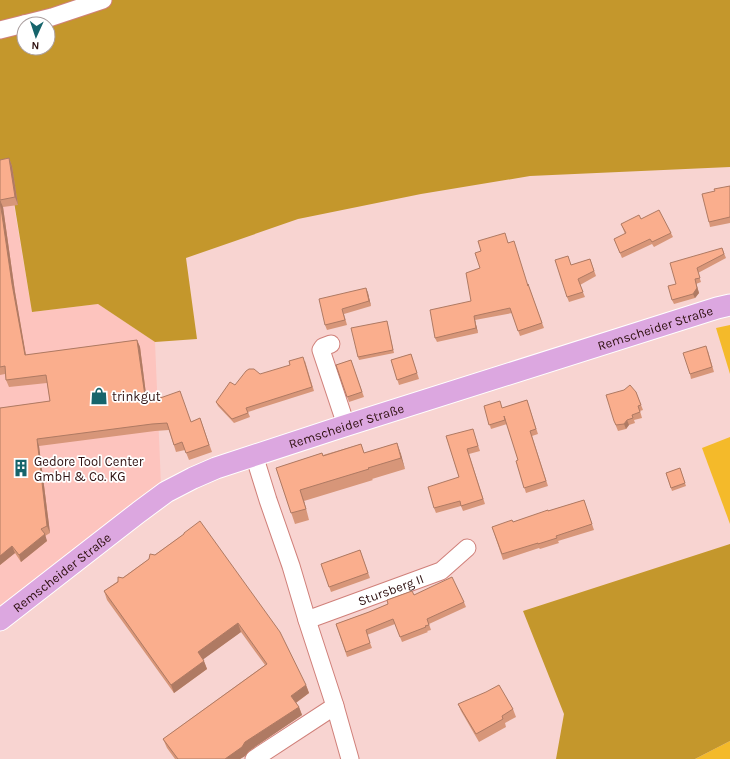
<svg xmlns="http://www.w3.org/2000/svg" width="730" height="759" font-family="Karla,sans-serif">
<rect width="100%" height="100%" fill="#f8d4d1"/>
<!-- built -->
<polygon fill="#fdc4be" points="7,165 32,312 98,304 155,342 161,485 0,611 0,166"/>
<!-- green -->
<g fill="#f4ba2a">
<polygon points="730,325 730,374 716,328"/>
<polygon points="730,437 730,524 702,448"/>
<polygon points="730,741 730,759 695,759"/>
</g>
<!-- forest -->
<g fill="#c4972c" fill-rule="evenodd">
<path d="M0 0H730V167L530 176 421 194 298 219 186 258 197 339 155 342 98 304 32 312 8 165 0 166ZM24 24H48V48H24Z"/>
<polygon points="730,544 730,741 695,759 556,759 564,714 523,611"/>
</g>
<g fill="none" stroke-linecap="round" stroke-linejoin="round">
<!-- minor casing -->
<g stroke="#d0807a" stroke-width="19">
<g id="minor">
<polyline points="24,24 52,17 103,0"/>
<polyline points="0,30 24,24"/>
<polyline points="331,344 323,347 321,350 346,425"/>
<polyline points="254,455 268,500 291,566 307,620 335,706 350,759"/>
<path id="s1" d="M307 620 441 571 467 548"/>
<polyline points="254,759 335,706"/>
</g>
</g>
<!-- major casing -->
<g stroke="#fff" stroke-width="23">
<g id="major">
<path id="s2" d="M0 620 139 512 166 492 193 478 216 468 341 427 717 308 730 305"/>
</g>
</g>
<!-- minor -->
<use href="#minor" stroke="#fff" stroke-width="17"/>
<!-- major -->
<use href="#major" stroke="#dca7e0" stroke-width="21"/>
</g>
<!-- wall -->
<g fill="#d79679">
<polygon points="9,158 12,166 18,205 3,207 15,292 26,355 137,340 140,347 147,402 191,422 200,418 212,452 189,460 185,450 176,452 169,430 155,431 39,446 50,533 45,536 47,541 21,562 15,553 0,565 0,408 50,401 47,383 9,387 6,380 5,374 0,375 0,160"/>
<polygon points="730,186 730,223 710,227 709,222 715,191"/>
<polygon points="641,219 671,233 673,237 654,247 652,244 622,258 614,239 625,234 621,224"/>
<polygon points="509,242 528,286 528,284 544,328 520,336 512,313 475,320 478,333 437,342 435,338 471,301 480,268"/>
<polygon points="722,248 726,258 698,273 701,282 696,284 699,293 695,298 674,304 672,300 676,284"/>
<polygon points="590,259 596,276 580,285 585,297 569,302 567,297 571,265"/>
<polygon points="366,288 368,293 371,306 344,314 347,325 327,330 325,325"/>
<polygon points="387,321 394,353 359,360 358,357"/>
<polygon points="708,351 714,372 691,379 690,374"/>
<polygon points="411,354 419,379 399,385 391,360"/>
<polygon points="351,360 364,397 349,402 336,365"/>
<polygon points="305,361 314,391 248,412 250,417 234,423 218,406 216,402 235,385"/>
<polygon points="636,392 643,410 640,411 642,418 634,420 635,423 629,425 626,429 618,431 614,421"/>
<polygon points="527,400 538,434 532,436 548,486 526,493 516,461 518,460 507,424 491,429 484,406 502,408"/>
<polygon points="474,433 480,451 469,454 485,504 463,511 461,506 436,513 434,508 459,477 446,436"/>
<polygon points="397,443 405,469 372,479 373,480 304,501 309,520 295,524 276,468 322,453 323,455 361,444 364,453"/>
<polygon points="680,468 686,486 672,491 666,473"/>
<polygon points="584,500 594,530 558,541 559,543 540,549 539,548 503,560 492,527 513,522 548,511"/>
<polygon points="184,534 306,685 309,693 296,703 299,707 302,715 249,751 245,756 240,759 175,759 167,748 163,739 265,665 241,632 203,659 207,669 174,693 107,600 104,591"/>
<polygon points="360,550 370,578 331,592 321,564"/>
<polygon points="414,595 464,602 466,607 429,624 431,630 427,631 428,632 402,642 395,624 367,635 372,648 347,657 336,624 369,612 388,604"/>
<polygon points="458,704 513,709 516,717 505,723 506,727 479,742 461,711"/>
</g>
<!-- shaded-wall -->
<g fill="#af7a63">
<polygon points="9,158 12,166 18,205 15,197"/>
<polygon points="0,200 3,207 15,292 27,362 25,355 12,284"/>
<polygon points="695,279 699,293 695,298 693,294"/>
<polygon points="366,288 368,293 371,306 369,301"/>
<polygon points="474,316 475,320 478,333 476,328"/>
<polygon points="137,340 140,347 148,410 146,403"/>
<polygon points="627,420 629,425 626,429 624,424"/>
<polygon points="37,439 39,446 50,533 47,526"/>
<polygon points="397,443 401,454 405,469 401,458"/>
<polygon points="300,490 304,501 309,520 306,509"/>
<polygon points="45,534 47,541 21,562 19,555"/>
<polygon points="12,546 15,553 0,565 0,556"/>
<polygon points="238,623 241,632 201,661 198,652"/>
<polygon points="204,661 207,669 174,693 171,685"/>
<polygon points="306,685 309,693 294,704 291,696"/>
<polygon points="299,707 302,715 249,751 245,756 240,759 225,759 245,742"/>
</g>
<!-- building -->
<g fill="#faae8d" stroke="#af7a63">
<polygon points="9,158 15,197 0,200 0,160"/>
<polygon points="730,186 730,217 709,222 702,194 715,191 714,189"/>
<polygon points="0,201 12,284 25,355 137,340 146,403 180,391 191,422 200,418 209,445 186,453 182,442 174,445 167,423 152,424 37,439 47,526 41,529 45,534 19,555 12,546 0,556 0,408 50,401 46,375 6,380 5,366 0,367"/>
<polygon points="659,210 671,233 652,242 650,239 620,253 614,239 626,233 621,224 639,215 641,219"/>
<polygon points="505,233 508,243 514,241 528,286 528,284 542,323 518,331 510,308 474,316 476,328 435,338 430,310 471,301 466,273 480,268 475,253 481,251 478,241"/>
<polygon points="722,248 724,254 697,268 700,278 695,279 697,288 693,294 672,300 668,286 676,284 670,263"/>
<polygon points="568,256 571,265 590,259 594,271 578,279 583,292 567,297 555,260"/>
<polygon points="366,288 369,301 342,309 345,320 325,325 319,299"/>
<polygon points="387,321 393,350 358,357 351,328"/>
<polygon points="706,346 712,367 690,374 683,353"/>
<polygon points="411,354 417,373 397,380 391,360"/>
<polygon points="303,357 312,387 246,408 248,413 232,419 216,402 230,382 235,385 246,371 249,369 254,369 260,374 290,365 289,361"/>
<polygon points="351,360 362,392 347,397 336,365"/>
<polygon points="630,385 636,392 641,405 638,406 640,412 632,415 633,418 627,420 624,424 616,425 614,421 606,395 624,390"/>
<polygon points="527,400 536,429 530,431 546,481 524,488 516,461 518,460 504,416 505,420 489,425 484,406 500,401 502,408"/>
<polygon points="473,429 478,446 467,449 483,499 461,506 460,501 434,508 428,487 459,477 446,436"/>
<polygon points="397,443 401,458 368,468 369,469 300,490 306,509 291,513 276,468 322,453 323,456 361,444 364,453"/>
<polygon points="680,468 685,483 671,488 666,473"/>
<polygon points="584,500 592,524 556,536 557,538 538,544 538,543 502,554 492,527 512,520 513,522 548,510 548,511"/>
<polygon points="200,521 280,632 306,685 291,696 299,707 245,742 242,747 225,759 178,759 163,739 267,664 238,623 198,652 204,661 171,685 104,591 118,582 118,577 123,578 149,559 150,554 155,555 184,534 184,533"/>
<polygon points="360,550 368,573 329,587 321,564"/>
<polygon points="452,577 464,602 427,619 429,625 425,626 426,627 400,637 393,619 366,630 370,643 346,652 336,624 369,612 388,604 387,600 412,591 414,595"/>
<polygon points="499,685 513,709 502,716 503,719 476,734 458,704 486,692"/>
</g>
<!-- icons -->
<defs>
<g id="shop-bare" transform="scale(1.38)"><path d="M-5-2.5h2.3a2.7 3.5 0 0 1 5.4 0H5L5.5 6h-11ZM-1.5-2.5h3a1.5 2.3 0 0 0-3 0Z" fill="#16646b" stroke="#fff" stroke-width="2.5" paint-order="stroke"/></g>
<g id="building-bare" transform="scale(1.38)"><path d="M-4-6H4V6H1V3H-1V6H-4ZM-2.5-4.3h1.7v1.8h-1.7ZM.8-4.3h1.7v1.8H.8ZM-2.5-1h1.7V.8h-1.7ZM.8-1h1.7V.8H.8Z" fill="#16646b" stroke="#fff" stroke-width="2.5" paint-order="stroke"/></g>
</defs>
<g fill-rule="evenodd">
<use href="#shop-bare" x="99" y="396"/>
<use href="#building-bare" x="21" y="468"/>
</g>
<g text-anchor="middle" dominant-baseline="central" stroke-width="3.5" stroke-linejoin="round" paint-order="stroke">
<!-- street labels -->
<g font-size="13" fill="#2e100f" stroke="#fff">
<text stroke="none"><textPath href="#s2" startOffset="726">Remscheider Straße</textPath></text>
<text stroke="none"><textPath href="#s2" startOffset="402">Remscheider Straße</textPath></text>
<text stroke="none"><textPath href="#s2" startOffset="78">Remscheider Straße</textPath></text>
<text stroke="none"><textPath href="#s1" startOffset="89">Stursberg II</textPath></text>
</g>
<!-- poi labels -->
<g font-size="13" fill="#2e100f" stroke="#fff" text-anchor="start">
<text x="112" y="396">trinkgut</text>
<text x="34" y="461">Gedore Tool Center<tspan x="34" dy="15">GmbH &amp; Co. KG</tspan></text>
</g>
</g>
<!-- north arrow -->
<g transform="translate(36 36) rotate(183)"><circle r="19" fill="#ffffff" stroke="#ab9f9f"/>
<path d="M0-3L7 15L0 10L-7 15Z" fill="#16646b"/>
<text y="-6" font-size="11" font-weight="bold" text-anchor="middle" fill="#2e100f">N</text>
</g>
</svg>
